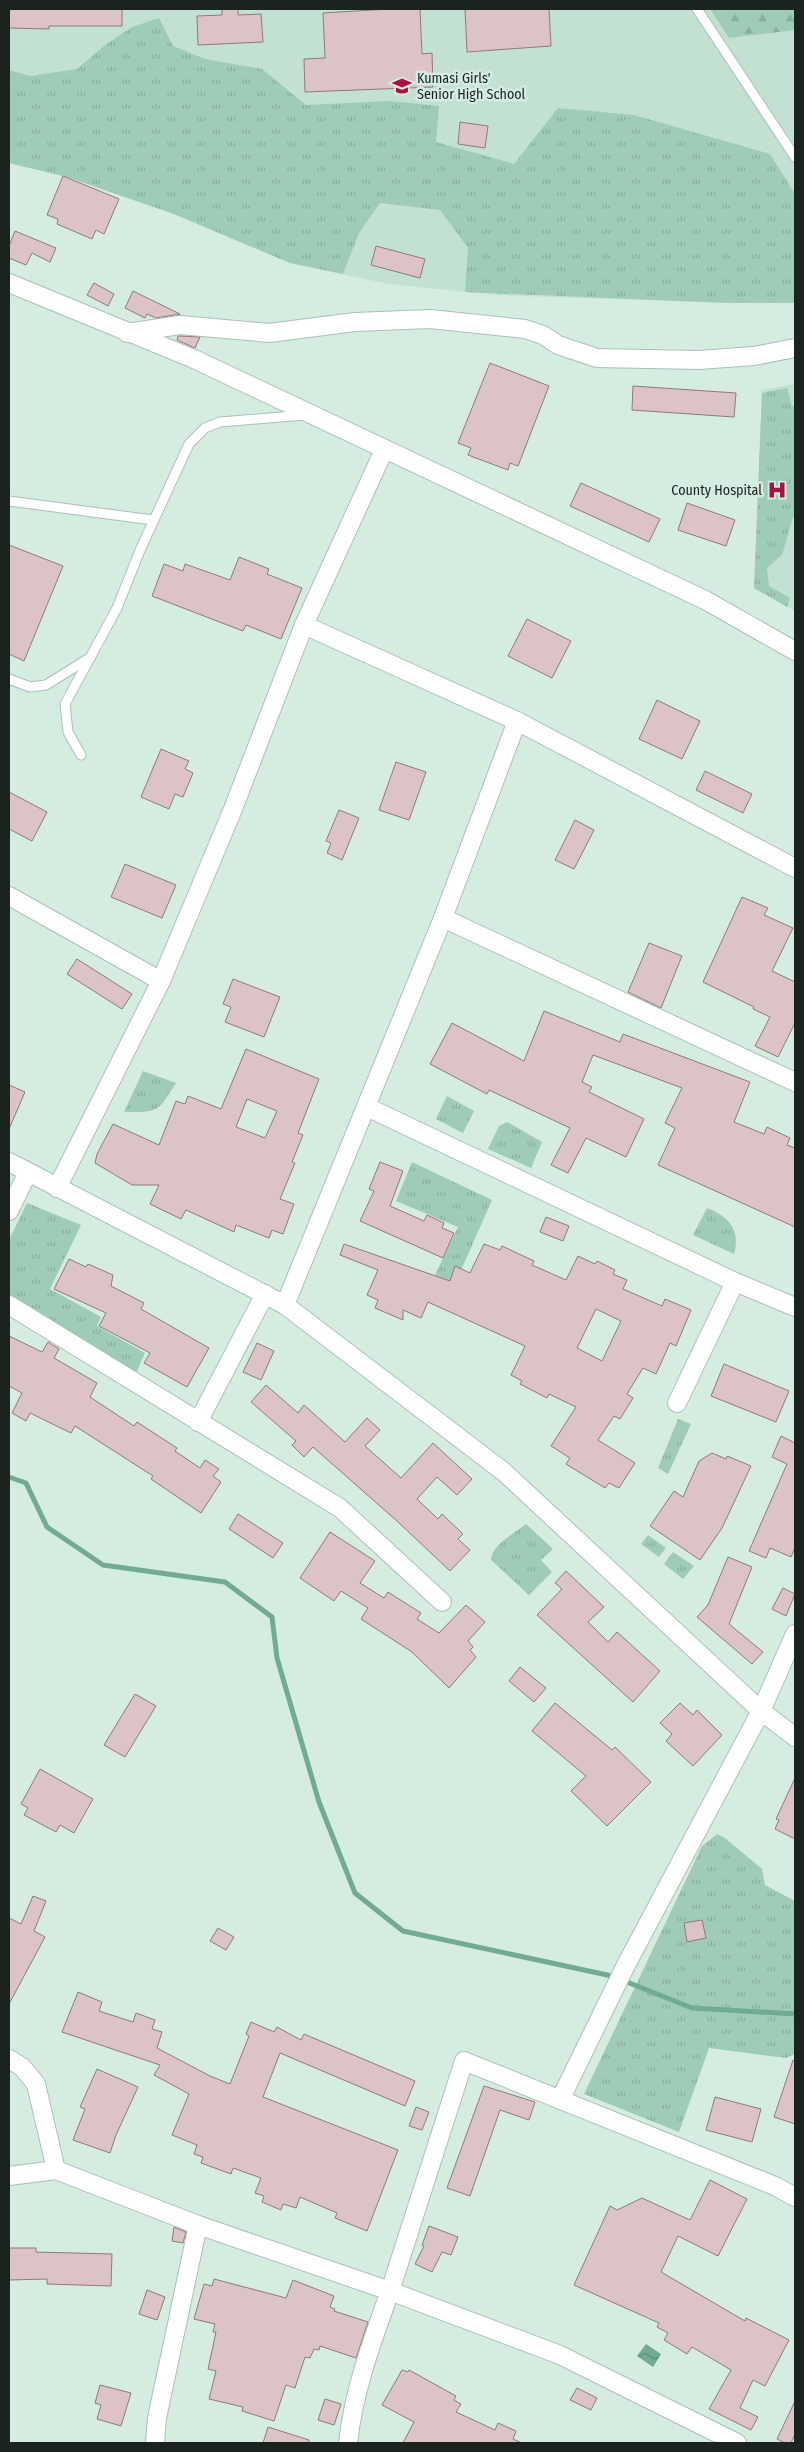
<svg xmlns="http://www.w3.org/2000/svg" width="804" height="2452" font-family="'Fira Sans Condensed',sans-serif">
<defs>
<pattern id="grass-tufts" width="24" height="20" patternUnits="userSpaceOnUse" patternTransform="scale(1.25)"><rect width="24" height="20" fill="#9eccb7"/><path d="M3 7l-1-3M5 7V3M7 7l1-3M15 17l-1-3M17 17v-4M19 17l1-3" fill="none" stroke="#88af9d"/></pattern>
<pattern id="forest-firs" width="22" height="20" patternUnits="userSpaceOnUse" patternTransform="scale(1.25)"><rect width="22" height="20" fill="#9eccb7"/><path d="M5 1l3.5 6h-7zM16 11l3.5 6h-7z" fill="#88af9d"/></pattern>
<pattern id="water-waves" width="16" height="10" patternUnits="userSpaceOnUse" patternTransform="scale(1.25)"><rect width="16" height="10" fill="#71ab92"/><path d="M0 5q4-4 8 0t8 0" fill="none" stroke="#5c8b77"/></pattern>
</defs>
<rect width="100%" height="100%" fill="#d5ece1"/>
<!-- built -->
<g fill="#c2e1d3">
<polygon points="9,9 795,9 795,303 727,303 496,295 389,284 290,263 174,214 67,177 9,163"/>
<polygon points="795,384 795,611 754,588 762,390"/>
</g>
<!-- grass -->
<g fill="url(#grass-tufts)">
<polygon points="159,18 173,46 205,59 262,69 306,105 390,101 439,106 436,142 514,164 558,108 634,115 770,154 795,194 795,303 727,303 465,292 468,248 440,210 380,203 359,233 343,274 290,263 174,214 67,177 9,163 9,70 30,76 77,69 104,46 132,27"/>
<polygon points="787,388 792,406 795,406 795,517 793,517 782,555 767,568 769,586 790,598 787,607 754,588 762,393"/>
<path d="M143 1071 176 1083C157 1113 159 1112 124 1112Z"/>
<polygon points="447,1096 474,1111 463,1133 436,1119"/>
<polygon points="507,1122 542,1142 531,1168 488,1149 499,1126"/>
<polygon points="412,1162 492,1200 455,1284 435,1275 458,1227 396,1201"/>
<polygon points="27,1203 81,1225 50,1289 101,1317 97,1326 145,1353 134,1377 9,1295 9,1240"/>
<path d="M707 1208C728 1216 741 1230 734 1254L693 1235Z"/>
<polygon points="678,1419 691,1424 668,1474 658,1468"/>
<path d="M526 1524 553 1549 541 1560 552 1572 529 1595 491 1560C491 1545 515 1533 526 1524Z"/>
<polygon points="648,1535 666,1548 659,1557 641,1544"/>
<polygon points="673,1552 694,1566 683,1579 664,1564"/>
<polygon points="717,1834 725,1838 762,1869 765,1885 795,1901 795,2054 786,2058 709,2048 679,2132 584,2094 702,1846"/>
</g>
<!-- forest -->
<polygon fill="url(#forest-firs)" points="710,9 795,9 795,30 729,38"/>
<!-- water -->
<polygon fill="url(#water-waves)" points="646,2344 661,2354 653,2367 637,2356"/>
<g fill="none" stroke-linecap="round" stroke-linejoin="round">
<!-- stream -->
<polyline stroke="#71ab92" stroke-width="5" points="9,1477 26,1483 47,1527 103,1565 225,1582 272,1617 277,1658 319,1802 355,1893 403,1931 612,1976 692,2008 795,2014"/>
</g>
<!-- building -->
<g fill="#dcc3c6" stroke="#8f797c" fill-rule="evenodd">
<polygon points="9,9 122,9 122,26 49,26 49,29 9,28"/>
<polygon points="222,9 238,9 238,15 261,14 263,42 198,45 197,16 222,15"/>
<polygon points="389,9 420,9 422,54 432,53 433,87 305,92 304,59 325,58 323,13"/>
<polygon points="465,9 549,9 551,46 467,52"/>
<polygon points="460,122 488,126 485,148 458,144"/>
<polygon points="63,176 119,199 104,234 96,230 92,239 57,224 58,219 47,215"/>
<polygon points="15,231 56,248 50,262 32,253 26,265 9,258 9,246"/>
<polygon points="376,246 425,259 420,278 371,265"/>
<polygon points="94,283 114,294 108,306 87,295"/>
<polygon points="133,291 180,314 156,318 147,314 145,318 125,308"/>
<polygon points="178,336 180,336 200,337 195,348 177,340"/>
<polygon points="490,363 549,386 518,466 510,463 508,470 468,455 471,448 458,443"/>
<polygon points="633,386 736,393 734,417 632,410"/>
<polygon points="581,483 660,519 649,542 570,506"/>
<polygon points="687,503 735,520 726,546 678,530"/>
<polygon points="9,545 63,566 24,661 9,654"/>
<polygon points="239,557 269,569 267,574 302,588 281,639 246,625 243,631 152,596 164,564 183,571 185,564 230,580"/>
<polygon points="527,619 571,641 552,678 508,656"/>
<polygon points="657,700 700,721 682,759 639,739"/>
<polygon points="161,749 189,761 185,769 193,773 183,797 175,794 169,809 141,797"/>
<polygon points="396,762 426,772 409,820 379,810"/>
<polygon points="705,771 752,794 743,813 696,790"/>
<polygon points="9,792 47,812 32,841 9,829"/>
<polygon points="339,810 359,818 342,860 327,853 331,843 326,841"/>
<polygon points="575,820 594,830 574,869 555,860"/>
<polygon points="125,864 176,885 162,918 111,897"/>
<polygon points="742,897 768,908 764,915 793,928 772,971 795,982 795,1023 778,1057 755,1046 770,1017 753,1009 754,1007 703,982"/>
<polygon points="649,943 682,956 661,1008 628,992"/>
<polygon points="77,959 132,994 122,1009 67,974"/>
<polygon points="233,979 280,997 264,1037 225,1022 231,1007 223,1004"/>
<polygon points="544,1011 620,1042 623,1034 750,1082 734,1122 764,1134 767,1127 790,1138 787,1145 795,1148 795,1227 658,1165 675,1128 665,1123 682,1088 593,1055 582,1082 592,1087 589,1092 644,1119 626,1157 586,1138 568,1173 551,1165 570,1128 489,1090 487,1094 430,1064 452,1023 524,1061"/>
<path d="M246 1049 319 1079 298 1133 303 1135 292 1162 295 1163 280 1199 294 1204 283 1234 272 1230 269 1238 236 1225 234 1232 186 1210 181 1219 150 1204 159 1185H132L95 1163 97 1154 113 1124 159 1145 176 1101 185 1104 188 1096 221 1109ZM247 1099 277 1111 265 1138 236 1127Z"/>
<polygon points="9,1085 25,1092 9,1129"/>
<polygon points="380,1162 403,1171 390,1206 424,1221 427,1215 444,1223 442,1228 454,1233 443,1258 360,1221 374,1191 369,1189"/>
<polygon points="546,1217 569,1226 563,1241 540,1232"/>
<path d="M344 1244 450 1281 455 1266 470 1273 484 1244 500 1250 502 1246 534 1261 532 1265 566 1280 578 1256 595 1264 597 1261 615 1270 613 1274 627 1280 623 1289 662 1306 665 1299 691 1310 676 1346 670 1343 656 1374 643 1368 627 1394 633 1398 620 1419 614 1416 598 1440 635 1463 619 1488 609 1483 605 1488 566 1464 570 1458 551 1446 576 1407 549 1394 547 1398 520 1384 522 1381 511 1375 525 1346 428 1302 421 1318 403 1310V1320L375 1308 378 1300 367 1295 378 1270 340 1255ZM596 1309 621 1321 602 1361 577 1348Z"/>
<polygon points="69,1259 86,1267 88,1264 113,1275 111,1286 144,1303 141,1309 209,1348 187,1387 144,1363 150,1353 99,1326 106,1313 54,1289"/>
<polygon points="9,1336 42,1352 48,1342 59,1349 54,1358 97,1383 90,1397 134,1426 137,1422 177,1448 175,1451 200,1468 205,1460 219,1469 213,1476 221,1482 201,1513 151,1479 153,1476 75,1426 71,1433 30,1413 26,1421 12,1413 22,1393 9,1386"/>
<polygon points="257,1343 274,1351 261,1380 243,1372"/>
<polygon points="724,1364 789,1391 776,1422 711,1396"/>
<polygon points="266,1385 298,1413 304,1405 345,1442 367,1418 380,1430 365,1446 401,1478 433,1443 472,1479 457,1495 437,1477 417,1499 438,1519 442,1514 463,1534 458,1539 470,1550 450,1571 397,1521 313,1447 304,1457 292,1445 296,1441 251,1402"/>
<polygon points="781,1436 795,1443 795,1548 791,1557 770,1548 766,1558 749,1551 787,1464 772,1457"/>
<polygon points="712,1453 726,1459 727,1456 751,1466 722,1528 700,1560 650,1526 674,1491 683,1497 699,1461"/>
<polygon points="238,1514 283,1543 273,1558 229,1529"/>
<polygon points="330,1532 375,1561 360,1583 384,1598 388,1592 421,1613 417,1619 439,1633 466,1605 485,1622 468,1641 473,1647 470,1650 476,1657 449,1688 412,1652 361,1619 368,1608 341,1591 334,1601 300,1578"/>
<polygon points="728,1557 752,1567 729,1624 763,1652 752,1664 697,1617 708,1605"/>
<polygon points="566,1571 604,1607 588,1622 608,1642 617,1632 660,1671 633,1702 537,1615 562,1589 555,1583"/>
<polygon points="783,1588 795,1594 786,1616 772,1609"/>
<polygon points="520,1667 546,1688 534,1702 509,1681"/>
<polygon points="135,1694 156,1706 125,1757 104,1745"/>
<polygon points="555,1703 612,1750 615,1747 651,1782 607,1826 571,1791 586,1776 532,1731"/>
<polygon points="680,1703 693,1715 697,1710 722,1735 693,1766 666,1741 672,1734 660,1723"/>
<polygon points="40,1769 93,1799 74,1833 60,1825 56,1832 24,1815 28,1808 21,1804"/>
<polygon points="795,1778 795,1839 775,1829 779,1820 776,1819"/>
<polygon points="33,1896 46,1901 34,1931 45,1937 9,2004 9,1918 21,1924"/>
<polygon points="702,1920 706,1938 687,1942 684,1923"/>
<polygon points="218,1928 234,1937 226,1950 210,1941"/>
<polygon points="78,1992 102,2002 99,2011 133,2022 136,2013 155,2020 152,2029 162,2032 157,2048 210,2076 230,2084 249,2036 246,2034 251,2022 274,2032 277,2027 301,2040 304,2034 415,2081 405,2106 280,2053 263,2097 398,2150 367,2231 335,2218 337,2213 300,2197 296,2208 283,2204 281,2210 262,2202 264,2196 255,2193 261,2178 233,2168 231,2174 201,2163 203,2157 194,2154 197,2145 172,2135 189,2094 154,2075 160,2065 62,2032"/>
<polygon points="793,2060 795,2061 795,2124 774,2117"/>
<polygon points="97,2069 138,2087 116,2135 110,2153 73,2140 85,2109 80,2107"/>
<polygon points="484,2086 535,2102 529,2120 500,2110 470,2196 447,2188"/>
<polygon points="715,2097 761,2109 752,2142 706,2130"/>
<polygon points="416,2107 429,2112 422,2130 409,2126"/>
<polygon points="710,2180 747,2199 718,2256 678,2236 661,2272 745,2321 746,2318 789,2340 765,2386 753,2380 740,2408 758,2417 751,2430 709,2409 731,2370 692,2347 687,2354 664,2340 668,2333 657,2327 659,2323 574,2285 610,2206 617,2210 642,2198 690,2220"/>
<polygon points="429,2226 458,2237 451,2255 442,2252 432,2272 415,2264 424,2246 422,2245"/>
<polygon points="174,2227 186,2232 183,2243 172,2241"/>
<polygon points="9,2248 36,2248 36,2252 112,2254 111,2286 47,2284 47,2279 9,2280"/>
<polygon points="214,2279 286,2298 293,2280 334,2296 330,2307 335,2309 334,2311 368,2322 356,2358 320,2346 319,2350 314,2349 310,2358 305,2357 295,2388 286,2385 274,2421 242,2411 243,2407 209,2399 216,2371 208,2369 216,2332 213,2332 215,2324 194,2319 204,2284 212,2286"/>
<polygon points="147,2290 165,2297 157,2320 139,2314"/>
<polygon points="402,2370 408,2372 409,2370 456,2396 454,2400 461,2404 456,2412 495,2430 498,2423 516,2431 513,2439 522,2443 403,2443 414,2422 382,2405"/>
<polygon points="100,2385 131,2393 121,2426 97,2419 101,2405 95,2403"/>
<polygon points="577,2388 597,2398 591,2410 570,2400"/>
<polygon points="325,2399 341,2404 334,2425 318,2420"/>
<polygon points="795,2401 795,2434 791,2443 785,2443 777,2439"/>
<polygon points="268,2427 309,2440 309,2443 263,2443"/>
</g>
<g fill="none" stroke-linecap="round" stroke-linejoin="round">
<!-- lane casing -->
<g stroke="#aac0b5" stroke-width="11">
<g id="lane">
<polyline points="697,9 795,157"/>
<polyline points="9,501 153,520"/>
<polyline points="9,679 30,687 46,685 91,657"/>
<polyline points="81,755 68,732 65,704 117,608 141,548 189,444 205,428 220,422 304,415"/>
</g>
</g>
<!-- street casing -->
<g stroke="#aac0b5" stroke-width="20">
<g id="street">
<polyline points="9,283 194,359 705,600 795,651"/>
<polyline points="127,333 180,325 269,333 355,322 430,319 525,329 543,335 558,345 597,358 699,360 754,356 795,348"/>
<polyline points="304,625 517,721 795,868"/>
<polyline points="9,896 161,981"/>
<polyline points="443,918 795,1082"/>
<polyline points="367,1107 735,1282 795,1307"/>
<polyline points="9,1162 285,1305 504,1472 761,1711 795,1737"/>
<polyline points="57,1188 161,981 233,809 304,625 384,450"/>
<polyline points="9,1211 28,1172"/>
<polyline points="9,1305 340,1508 442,1602"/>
<polyline points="285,1305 443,918 517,721"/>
<polyline points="677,1403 735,1282"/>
<polyline points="198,1422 265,1294"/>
<polyline points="9,2059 22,2067 36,2084 56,2170"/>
<polyline points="560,2100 626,1965 761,1711 795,1634"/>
<path d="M9 2176 56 2170 198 2225 390 2291C372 2342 354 2389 348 2443"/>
<polyline points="155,2443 157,2418 198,2225"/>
<polyline points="737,2443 560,2355 390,2291 464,2061 775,2186 795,2197"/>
</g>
</g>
<!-- lane -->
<use href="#lane" stroke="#fff" stroke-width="9"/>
<!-- street -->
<use href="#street" stroke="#fff" stroke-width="18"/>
</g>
<!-- icons -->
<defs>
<g id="school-bare" transform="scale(1.5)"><path d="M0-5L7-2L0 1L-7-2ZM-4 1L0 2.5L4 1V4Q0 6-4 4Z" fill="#a81347" stroke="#d5ece1" stroke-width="2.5" paint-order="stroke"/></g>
<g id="hospital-bare" transform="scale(1.5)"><path d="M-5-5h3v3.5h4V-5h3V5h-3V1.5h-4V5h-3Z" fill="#a81347" stroke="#d5ece1" stroke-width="2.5" paint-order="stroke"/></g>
</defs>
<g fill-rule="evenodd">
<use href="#school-bare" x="402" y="86"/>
<use href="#hospital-bare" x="777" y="490"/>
</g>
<g text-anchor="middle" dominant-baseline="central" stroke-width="5" stroke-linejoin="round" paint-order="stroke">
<!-- poi labels -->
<g font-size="14" fill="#1b231f" stroke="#d5ece1" text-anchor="start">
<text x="417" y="78">Kumasi Girls'<tspan x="417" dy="16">Senior High School</tspan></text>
<text x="762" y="490" text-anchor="end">County Hospital</text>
</g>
</g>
<!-- border -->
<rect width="804" height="2452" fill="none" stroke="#1b231f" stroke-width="20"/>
</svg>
